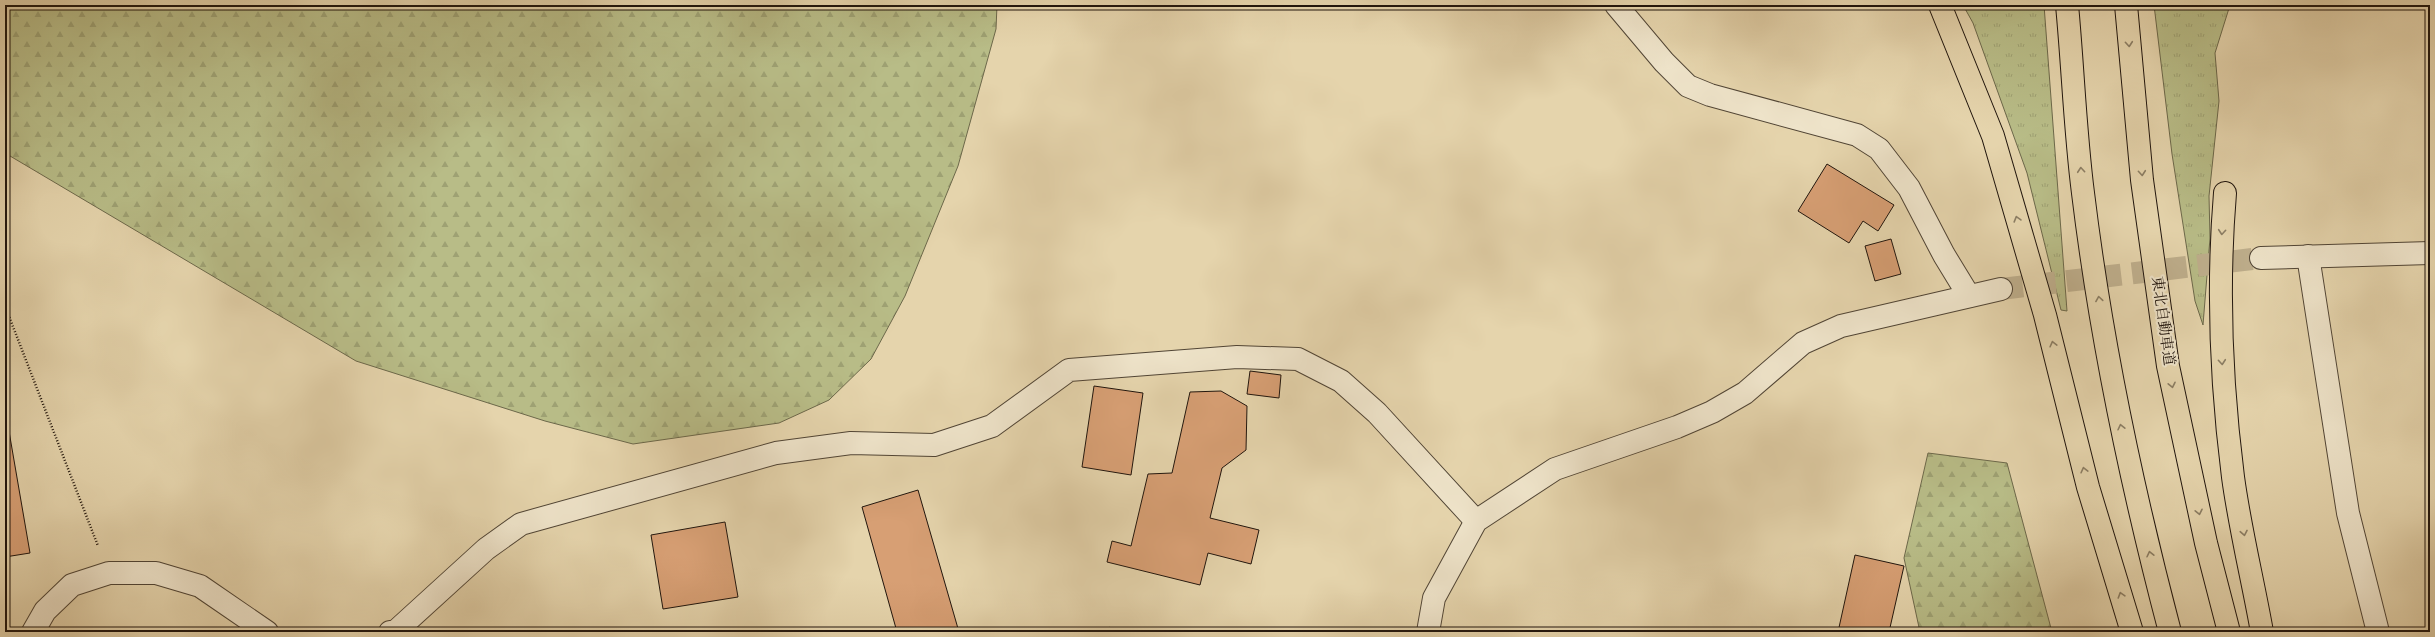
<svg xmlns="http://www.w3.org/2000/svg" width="2435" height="637" font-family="'Old Standard TT','Noto Serif JP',serif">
<defs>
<pattern id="grass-tufts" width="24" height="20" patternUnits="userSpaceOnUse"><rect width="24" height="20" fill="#b8bc87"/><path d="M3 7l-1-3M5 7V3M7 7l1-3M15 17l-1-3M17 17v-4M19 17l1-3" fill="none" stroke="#9ea173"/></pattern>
<pattern id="forest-firs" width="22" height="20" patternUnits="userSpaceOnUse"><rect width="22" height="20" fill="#b8bc87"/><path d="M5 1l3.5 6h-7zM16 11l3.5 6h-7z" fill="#9ea173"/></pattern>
</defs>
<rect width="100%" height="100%" fill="#e5d4ac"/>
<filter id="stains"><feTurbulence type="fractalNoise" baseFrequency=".005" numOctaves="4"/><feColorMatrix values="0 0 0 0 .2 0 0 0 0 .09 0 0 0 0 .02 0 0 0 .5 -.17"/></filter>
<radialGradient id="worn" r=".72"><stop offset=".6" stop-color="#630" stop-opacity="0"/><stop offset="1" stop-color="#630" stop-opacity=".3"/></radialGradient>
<!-- grass -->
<g fill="url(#grass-tufts)" stroke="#6c684a">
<polygon points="1963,5 2044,5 2067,311 2061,310 2027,173 1973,23"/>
<polygon points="2154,5 2230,5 2215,53 2219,101 2209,196 2210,238 2203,325 2195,301 2172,154"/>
</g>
<!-- forest -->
<g fill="url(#forest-firs)" stroke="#6c684a">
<polygon points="5,5 997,5 996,29 958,166 905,296 871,359 829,400 779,423 633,444 545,421 356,361 5,153"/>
<polygon points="1928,453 2007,463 2052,632 1920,632 1904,558"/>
</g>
<!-- building -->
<g fill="#d79f74" stroke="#20150d">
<polygon points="1827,164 1894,205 1878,231 1863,221 1849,243 1798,211"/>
<polygon points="1891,239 1901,274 1875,281 1865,246"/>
<polygon points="1250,371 1281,375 1279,398 1247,394"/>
<polygon points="1094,386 1143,393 1131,475 1082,467"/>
<polygon points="1221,391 1247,406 1246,450 1222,468 1210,518 1259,530 1251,564 1208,553 1200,585 1107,562 1112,541 1131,546 1148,474 1172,473 1190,392"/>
<polygon points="5,408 30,553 5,557"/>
<polygon points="918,490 959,632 897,632 862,507"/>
<polygon points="725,522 738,597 663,609 651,535"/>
<polygon points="1855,555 1904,566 1889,632 1838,632"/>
<polygon points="1110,627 1114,632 1104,632"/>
</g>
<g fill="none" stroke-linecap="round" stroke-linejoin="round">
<!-- street-tunnel -->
<polyline stroke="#beae8c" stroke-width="22" stroke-dasharray="22 11" stroke-linecap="butt" points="2001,289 2261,258"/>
<!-- street casing -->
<g stroke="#514535" stroke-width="24">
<g id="street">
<polyline points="1616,5 1664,62 1688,86 1710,95 1857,135 1879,149 1909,188 1944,255 1969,296"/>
<polyline points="2308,256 2348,513 2378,632"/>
<polyline points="2261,258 2430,253"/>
<polyline points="33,632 45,611 72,585 109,573 156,573 200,586 267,632"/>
<polyline points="390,632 396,631 486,549 521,524 776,453 851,443 934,445 992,426 1069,370 1237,357 1298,359 1341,381 1377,413 1476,521"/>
<polyline points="1428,632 1434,598 1476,521 1555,469 1677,427 1712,412 1745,393 1803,343 1841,326 2001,289"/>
</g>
</g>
<!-- highway casing -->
<g stroke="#20150d" stroke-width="24">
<g id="highway">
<polyline points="1940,5 1993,136 2045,315 2088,487 2132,632"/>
<path d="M2067 5C2073 68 2075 131 2083 193 2101 341 2132 488 2170 632"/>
<polyline points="2126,5 2142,180 2168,366 2206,543 2229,632"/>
<path d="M2225 193C2217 289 2221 383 2233 477 2240 529 2253 581 2262 632"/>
</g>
</g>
<!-- path -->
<polyline stroke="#20150d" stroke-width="2.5" stroke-dasharray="1 2" stroke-linecap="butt" points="5,306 98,546"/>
<!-- street -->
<use href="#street" stroke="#eee3c9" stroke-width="22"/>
<!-- highway -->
<use href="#highway" stroke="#e5d4ac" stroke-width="22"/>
</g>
<!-- one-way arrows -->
<defs><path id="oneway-chevron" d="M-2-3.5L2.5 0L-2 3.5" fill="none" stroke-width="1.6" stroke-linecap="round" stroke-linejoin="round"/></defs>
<g stroke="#8c7e64">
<use href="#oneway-chevron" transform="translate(2129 44) rotate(85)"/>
<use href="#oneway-chevron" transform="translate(2081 170) rotate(-95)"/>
<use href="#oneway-chevron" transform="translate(2142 173) rotate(85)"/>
<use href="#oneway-chevron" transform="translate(2017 219) rotate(-106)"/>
<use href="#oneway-chevron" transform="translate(2222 232) rotate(95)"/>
<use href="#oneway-chevron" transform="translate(2099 299) rotate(-99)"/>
<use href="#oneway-chevron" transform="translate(2053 344) rotate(-104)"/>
<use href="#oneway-chevron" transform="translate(2222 362) rotate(85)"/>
<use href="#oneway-chevron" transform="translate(2172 385) rotate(78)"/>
<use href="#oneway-chevron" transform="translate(2121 427) rotate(-103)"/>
<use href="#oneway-chevron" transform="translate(2084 470) rotate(-104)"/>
<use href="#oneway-chevron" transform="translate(2199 512) rotate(78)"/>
<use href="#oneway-chevron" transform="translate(2244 533) rotate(79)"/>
<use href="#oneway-chevron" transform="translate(2150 554) rotate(-103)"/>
<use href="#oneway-chevron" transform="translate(2121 595) rotate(-107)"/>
</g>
<g text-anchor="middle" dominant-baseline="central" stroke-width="4" stroke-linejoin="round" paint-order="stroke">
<!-- street labels -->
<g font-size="15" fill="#20150d" stroke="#eee3c9">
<text transform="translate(2162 321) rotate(82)">東北自動車道</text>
</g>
</g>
<!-- margin -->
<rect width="2435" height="637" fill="none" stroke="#e5d4ac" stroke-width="20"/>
<rect x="6" y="6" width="2423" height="625" fill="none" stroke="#20150d" stroke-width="2"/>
<rect x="10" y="10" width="2415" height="617" fill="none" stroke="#20150d"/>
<rect width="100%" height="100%" filter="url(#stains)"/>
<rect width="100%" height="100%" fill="url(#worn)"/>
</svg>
